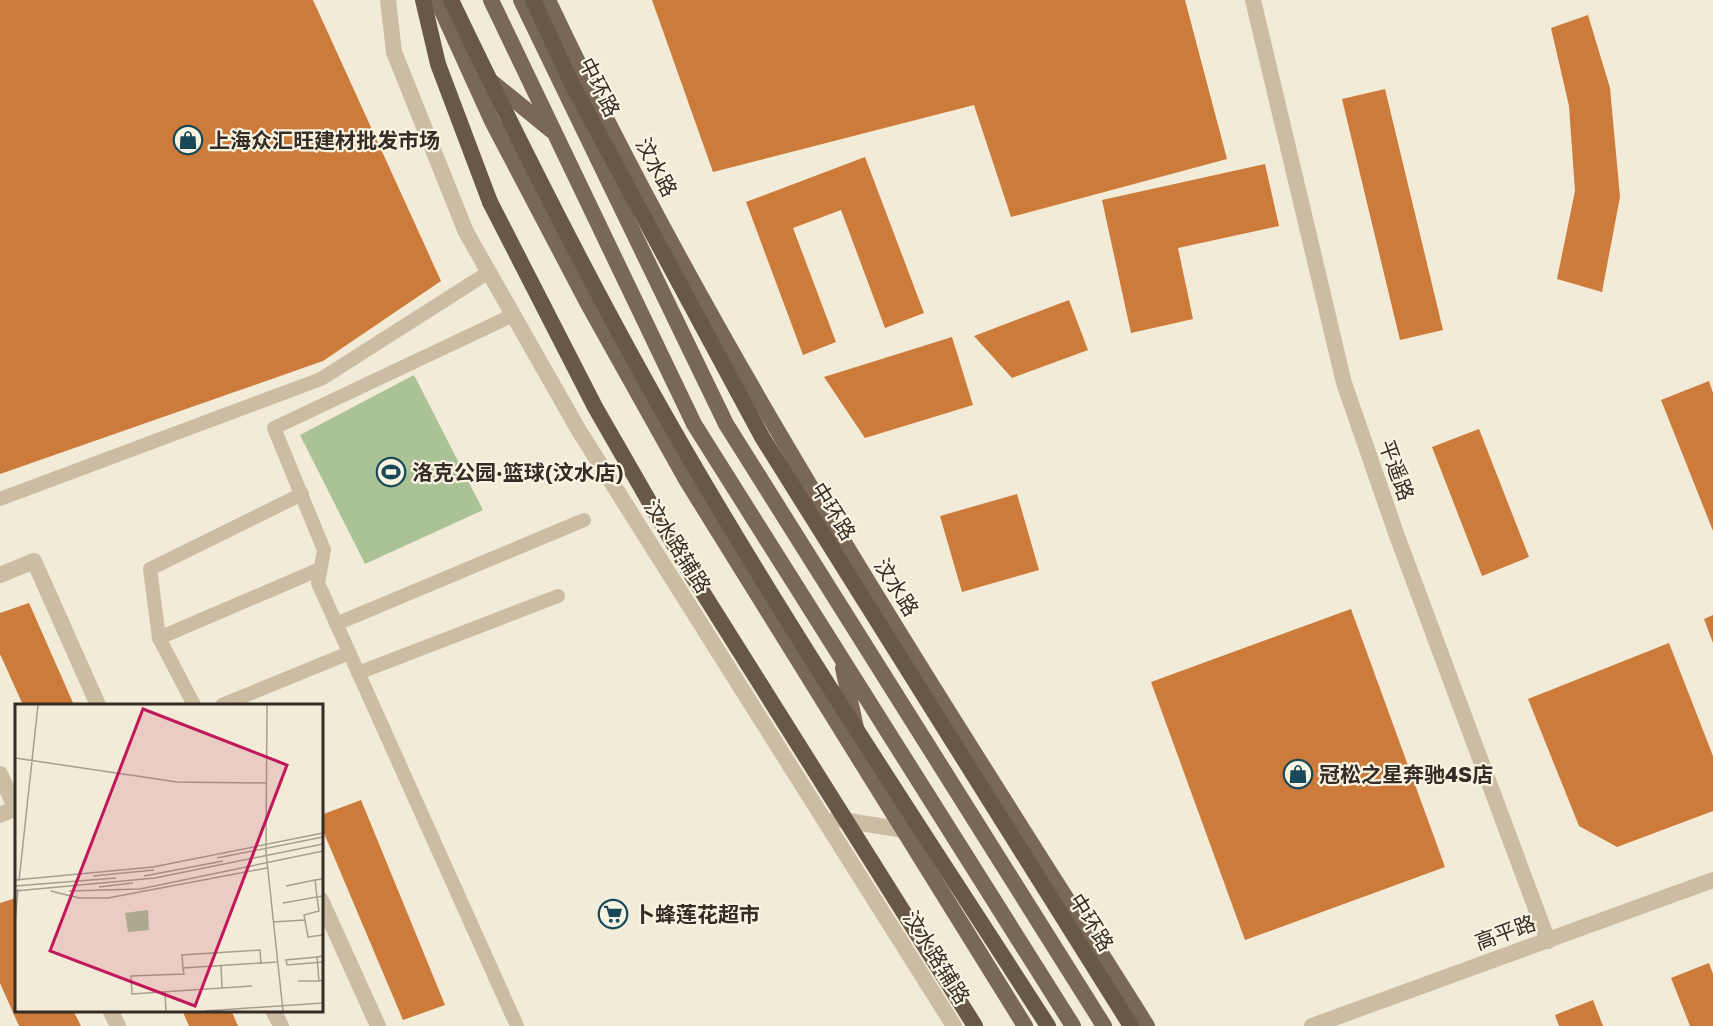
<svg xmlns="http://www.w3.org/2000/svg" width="1713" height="1026" font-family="'Golos Text','Noto Sans SC',sans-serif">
<rect width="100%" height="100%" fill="#f2ebd7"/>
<!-- green -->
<polygon fill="#abc297" points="414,375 483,510 365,564 300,435"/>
<!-- building -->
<g fill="#cd7b3b">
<polygon points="0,0 313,0 441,281 323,361 0,474"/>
<polygon points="652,0 1185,0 1227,159 1011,217 974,105 713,172"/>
<polygon points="1588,15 1610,88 1620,197 1602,292 1557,279 1575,191 1569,106 1551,28"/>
<polygon points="1385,89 1443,330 1400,340 1342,99"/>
<polygon points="865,157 924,313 885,328 841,210 793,228 836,342 803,355 746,202"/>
<polygon points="1265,164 1279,226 1178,248 1193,319 1131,333 1102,200"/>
<polygon points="1069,300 1088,350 1012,378 974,336"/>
<polygon points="952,337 973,405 865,438 824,377"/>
<polygon points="1709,381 1713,393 1713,531 1661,400"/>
<polygon points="1479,429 1529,557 1482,576 1432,447"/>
<polygon points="1017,494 1039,570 962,592 940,516"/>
<polygon points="29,603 74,705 23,705 0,654 0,613"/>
<polygon points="1351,609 1445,867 1245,940 1151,682"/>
<polygon points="1713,615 1713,643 1704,619"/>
<polygon points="1669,643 1713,756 1713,811 1617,847 1579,826 1528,699"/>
<polygon points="361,800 445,1005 403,1020 321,826 321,815"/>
<polygon points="16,898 16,1010 73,1010 81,1026 19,1026 0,983 0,903"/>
<polygon points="1709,963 1713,974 1713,1026 1690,1026 1671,978"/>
<polygon points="1593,1000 1603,1026 1559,1026 1555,1015"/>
<polygon points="182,1010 231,1010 238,1026 189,1026"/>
</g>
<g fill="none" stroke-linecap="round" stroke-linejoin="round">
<!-- service -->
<g stroke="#cbbda3" stroke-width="14">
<polyline points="513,315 274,428 324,550 318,583 517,1026"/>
<polyline points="0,499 321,379 489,272"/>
<polyline points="336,624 584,520"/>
<polyline points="159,638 320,569"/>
<polyline points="358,673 558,596"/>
<polyline points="194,705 159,638 150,569 302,494"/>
<polyline points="222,705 349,653"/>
</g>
<!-- minor -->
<g stroke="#cbbda3" stroke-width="16">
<polyline points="388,0 394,52 466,232 578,429 954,1026"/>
<polyline points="1253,0 1344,383 1397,536 1548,941"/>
<polyline points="0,575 34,561 98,705"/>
<polyline points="0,774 16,809"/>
<polyline points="0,815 16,808"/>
<polyline points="836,819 904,830"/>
<polyline points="321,900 378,1026"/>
<polyline points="110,1010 118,1026"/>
<polyline points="273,1010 281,1026"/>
</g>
<!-- tertiary -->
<polyline stroke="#cbbda3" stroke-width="16" points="1312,1026 1713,880"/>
<!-- primary -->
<g stroke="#786855" stroke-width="16">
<polyline points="437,0 492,121 587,302 687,481 1025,1026"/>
<polyline points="491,0 694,424 1073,1026"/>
<polyline points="521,0 726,424 1104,1026"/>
<path d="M548 0C717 359 936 691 1147 1026"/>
<polyline points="487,78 551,130"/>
<polyline points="843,668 856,728"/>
</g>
<!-- trunk -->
<g stroke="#685848" stroke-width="16">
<polyline points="423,0 438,64 490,202"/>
<polyline points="533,0 571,82 762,437 1131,1026"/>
</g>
<!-- trunk-bridge -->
<g stroke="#685848" stroke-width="16">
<path d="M451 0C528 161 609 322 700 476 810 663 931 844 1048 1026"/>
<polyline points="490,202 595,407 688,569 975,1026"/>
</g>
</g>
<!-- icons -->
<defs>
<g id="shop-ring" transform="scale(1.5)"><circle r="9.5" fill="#faf4e3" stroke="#194858" stroke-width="1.5"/><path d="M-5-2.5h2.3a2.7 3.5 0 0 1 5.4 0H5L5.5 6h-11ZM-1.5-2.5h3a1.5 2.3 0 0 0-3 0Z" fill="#194858"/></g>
<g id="stadium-ring" transform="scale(1.5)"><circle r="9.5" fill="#faf4e3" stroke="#194858" stroke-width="1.5"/><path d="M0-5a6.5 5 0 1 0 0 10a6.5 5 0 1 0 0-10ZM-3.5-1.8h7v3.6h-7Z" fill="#194858"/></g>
<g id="supermarket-ring" transform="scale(1.5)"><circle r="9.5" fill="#faf4e3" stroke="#194858" stroke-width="1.5"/><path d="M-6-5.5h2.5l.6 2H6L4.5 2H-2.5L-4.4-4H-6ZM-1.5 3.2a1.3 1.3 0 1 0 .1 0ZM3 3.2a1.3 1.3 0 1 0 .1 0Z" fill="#194858"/></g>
</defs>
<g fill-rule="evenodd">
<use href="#shop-ring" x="188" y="140"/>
<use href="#stadium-ring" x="391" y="472"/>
<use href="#shop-ring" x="1298" y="774"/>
<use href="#supermarket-ring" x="613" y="914"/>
</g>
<g text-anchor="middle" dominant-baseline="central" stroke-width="4.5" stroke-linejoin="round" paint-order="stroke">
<!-- street labels -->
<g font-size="21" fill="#352d25" stroke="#faf4e3">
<text transform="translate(600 87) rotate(63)">中环路</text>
<text transform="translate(657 167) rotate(62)">汶水路</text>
<text transform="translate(1397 470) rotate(70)">平遥路</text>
<text transform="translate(834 511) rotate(58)">中环路</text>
<text transform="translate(678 546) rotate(58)">汶水路辅路</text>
<text transform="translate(897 587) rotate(58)">汶水路</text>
<text transform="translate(1092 922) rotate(58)">中环路</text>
<text transform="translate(1505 932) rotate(-20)">高平路</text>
<text transform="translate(937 957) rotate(58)">汶水路辅路</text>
</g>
<!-- poi labels -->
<g font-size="21" font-weight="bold" fill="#352d25" stroke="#faf4e3" text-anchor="start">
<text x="209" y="140">上海众汇旺建材批发市场</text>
<text x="412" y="472">洛克公园·篮球(汶水店)</text>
<text x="1319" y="774">冠松之星奔驰4S店</text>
<text x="634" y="914">卜蜂莲花超市</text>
</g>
</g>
<!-- overview -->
<g transform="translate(15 704)">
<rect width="308" height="308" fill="#f2ebd7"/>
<path d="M133 206 134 226 113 228 110 209Z" fill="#abc297"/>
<path fill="none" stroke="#a69f90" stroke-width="1.5" d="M252 1 251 148 268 307M0 54 162 78 251 79M202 154 308 133M78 172 139 166M129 172 208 157M0 176 138 163 308 129M4 177 23 1M0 182 101 174M271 182 300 176M84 183 118 179M0 187 140 174 308 140M36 187 64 194H93L252 164M54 187 125 185 308 147M308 192 302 193 304 207 289 211 293 233 308 231M268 199 302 193 300 176 308 175M258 218 290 216M0 219 3 185M308 252 302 253 304 277 308 276M302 253 271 256 272 261 308 258M206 262 207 284M168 264 167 251 245 246 246 260M283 277H304M237 282 117 290 116 272 169 270 168 264 262 258M150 288 151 307M190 307 308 299"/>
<path fill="#c2185b" fill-opacity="0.15" stroke="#c2185b" stroke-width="3" d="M128 5 272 61 180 302 35 247Z"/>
<rect width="308" height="308" fill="none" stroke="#352d25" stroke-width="3"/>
</g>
</svg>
